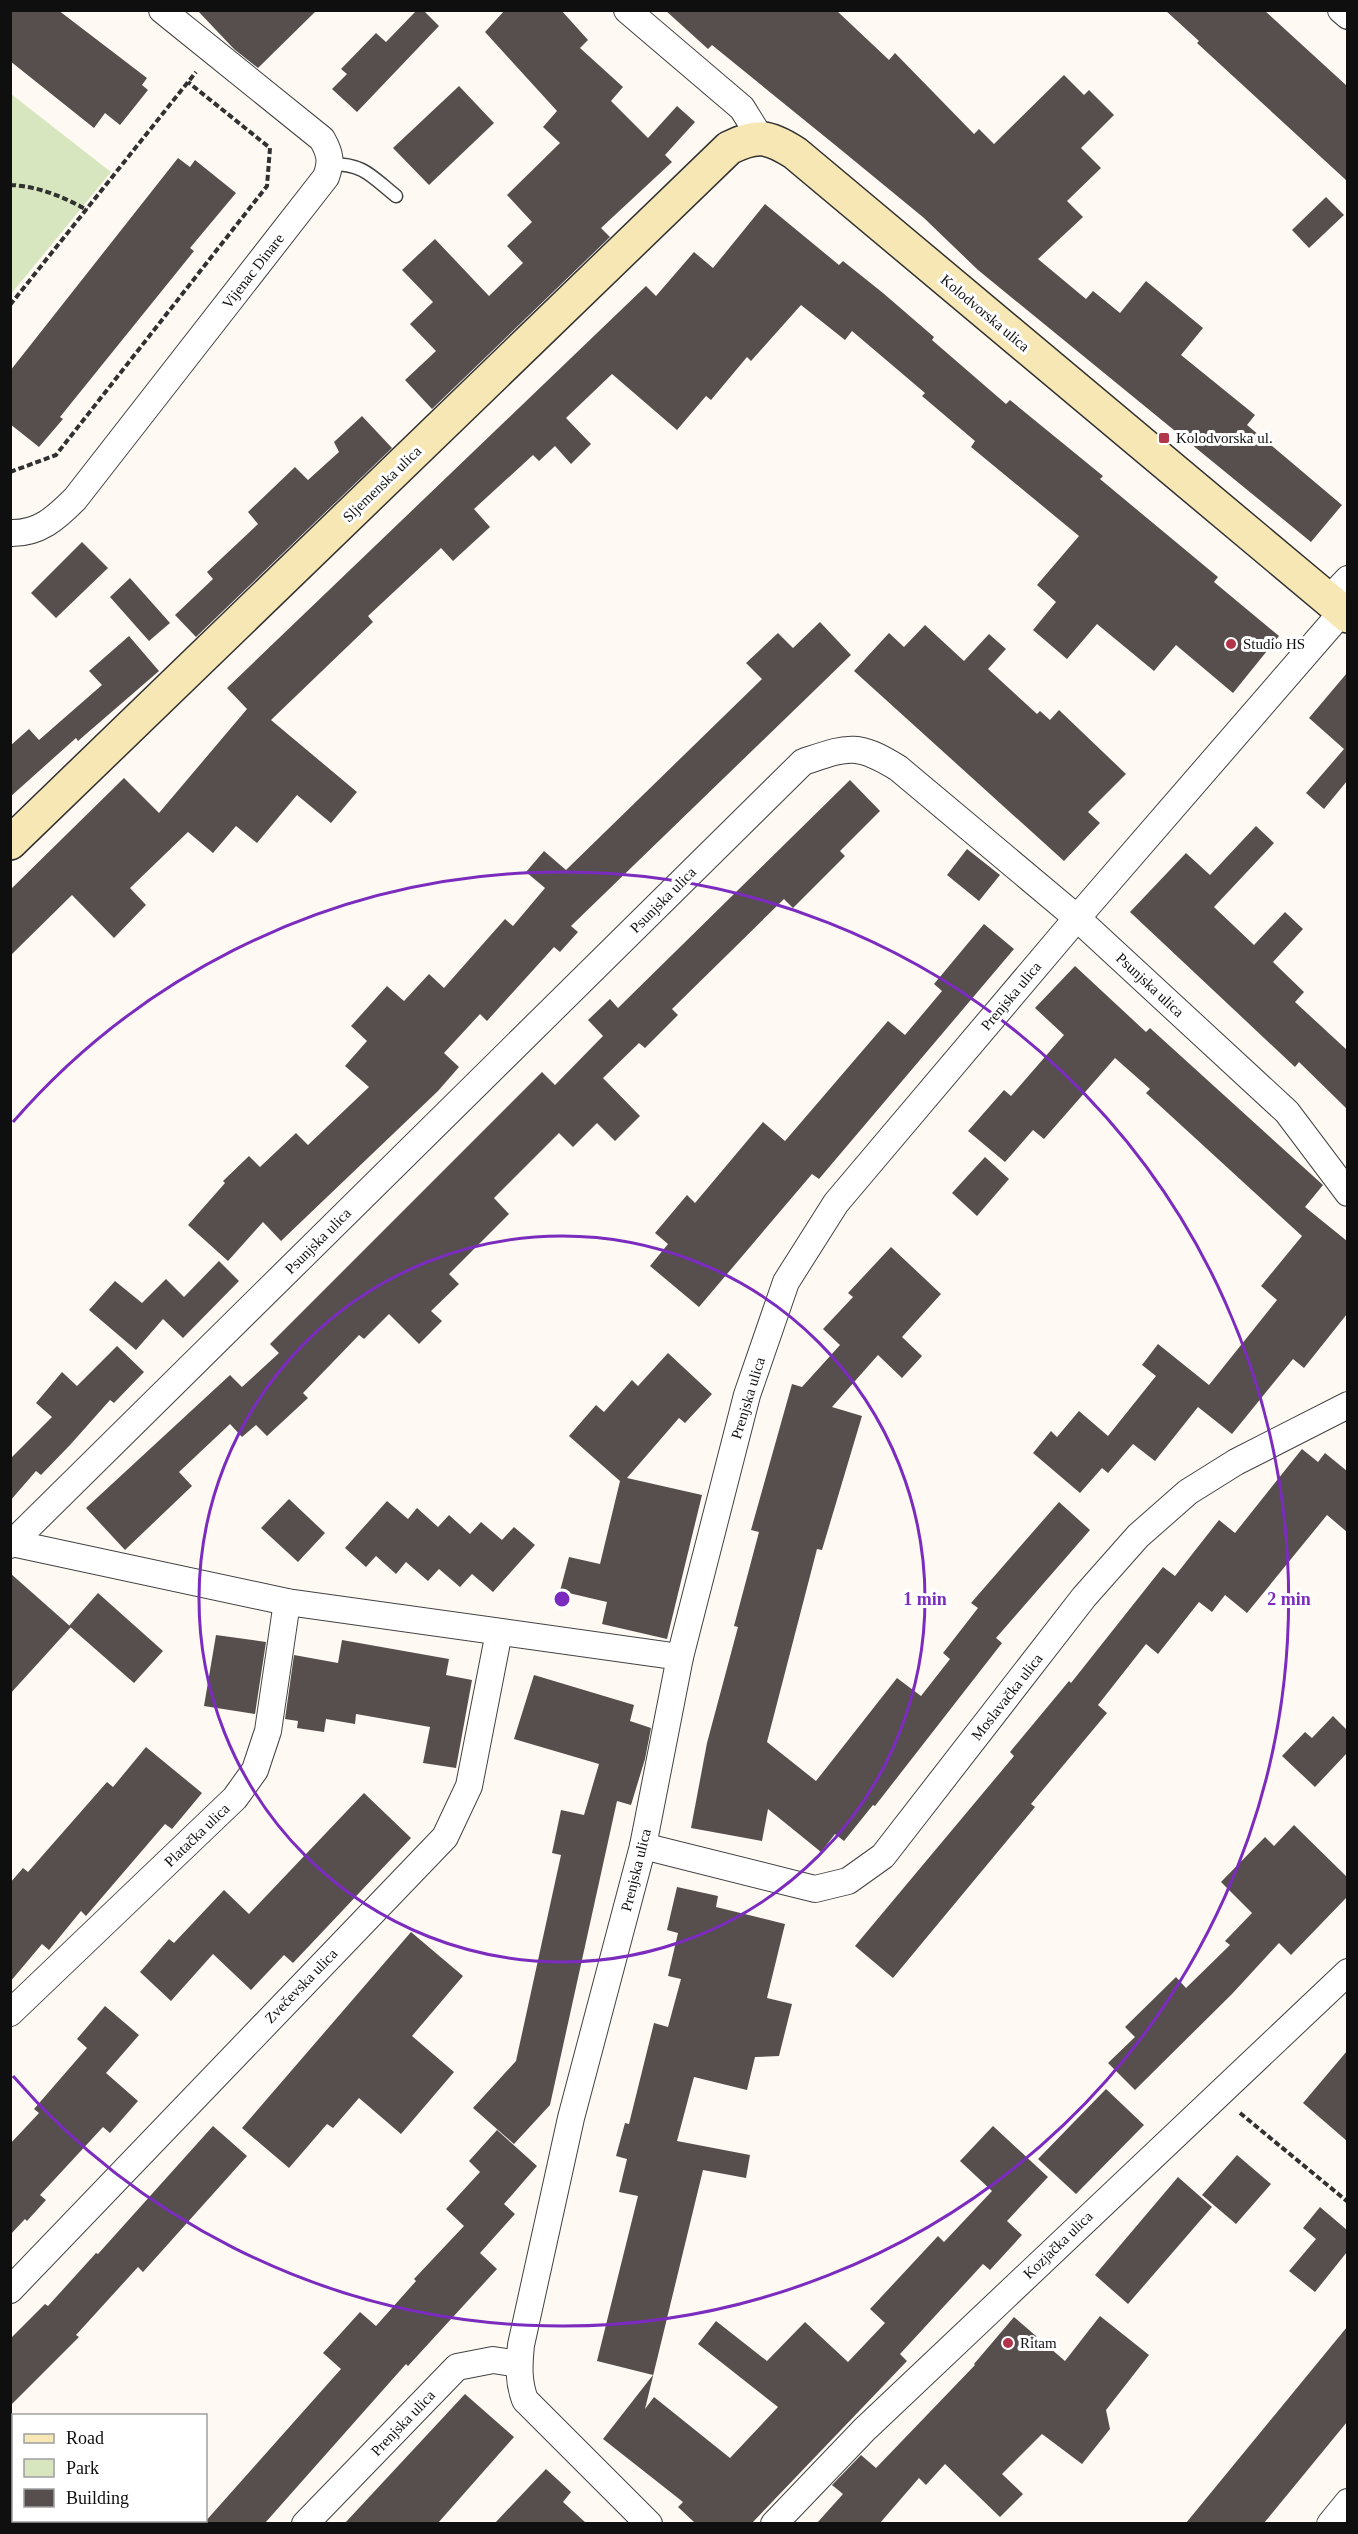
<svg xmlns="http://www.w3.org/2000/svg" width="1358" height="2534" font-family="Georgia,serif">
<rect width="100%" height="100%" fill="#fefaf3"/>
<!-- green -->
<polygon fill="#d8e6bf" points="11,94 111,172 11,294"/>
<!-- building -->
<g fill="#574f4d">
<polygon points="10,10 58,10 147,78 142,85 148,90 120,125 105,113 94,128 10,61"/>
<polygon points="197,10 317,10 258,68 234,49"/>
<polygon points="417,10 423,10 439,26 357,112 332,89 347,74 341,69 376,33 386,42"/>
<polygon points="505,10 561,10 588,40 580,48 623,87 611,101 648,138 677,106 695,122 665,155 672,162 601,228 610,237 432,409 405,380 436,351 410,324 433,302 402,270 435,239 489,296 523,263 507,246 532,222 507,195 560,143 543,127 557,111 485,32"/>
<polygon points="665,10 836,10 889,60 895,53 974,134 979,129 994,144 1064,75 1084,95 1089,90 1114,115 1081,148 1101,168 1067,201 1083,217 1038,259 1086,299 1093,291 1120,313 1146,281 1203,328 1181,355 1255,415 1247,425 1342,505 1311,542 978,270 924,218 840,149 712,45 708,49"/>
<polygon points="1165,10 1264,10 1347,86 1347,181 1197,43 1199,41"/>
<polygon points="459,86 494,123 429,185 393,148"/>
<polygon points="178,158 190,167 195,160 236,193 190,248 194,251 60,417 63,419 39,447 10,424 10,371"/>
<polygon points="1326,197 1344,215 1309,248 1292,230"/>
<polygon points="765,204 839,265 843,261 883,293 934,337 932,340 1006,404 1010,400 1103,476 1100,479 1218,577 1214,582 1279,636 1233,693 1176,645 1154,671 1097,624 1067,659 1033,630 1056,602 1037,585 1079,536 971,447 975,441 922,396 925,393 852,331 845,340 801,305 751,361 747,357 711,400 706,396 677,430 612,374 566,418 591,444 571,464 555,446 539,461 533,455 474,509 490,527 453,561 441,548 368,616 373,622 271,720 357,792 331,823 297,795 257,843 236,826 213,853 188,832 130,888 146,905 114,938 72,895 10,956 10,890 124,778 159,813 247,709 227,688 646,286 656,296 694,252 713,268"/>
<polygon points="362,416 392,448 196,637 175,615 213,579 207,572 258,524 248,512 295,467 308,480 339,452 334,442"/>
<polygon points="82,542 108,568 56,618 31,593"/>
<polygon points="130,578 170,623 149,641 110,597"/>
<polygon points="820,622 851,655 571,926 578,932 560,952 554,947 487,1021 480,1014 444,1053 459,1067 438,1091 281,1241 263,1222 228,1261 188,1225 225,1183 223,1181 249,1156 260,1167 296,1133 308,1145 369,1087 345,1066 367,1041 351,1026 387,986 404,1001 429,974 444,988 505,919 513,926 545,888 526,872 544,851 566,870 762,679 746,663 778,633 793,648"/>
<polygon points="925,625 964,661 989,634 1006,649 988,669 1037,714 1040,711 1050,720 1059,710 1126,774 1088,812 1100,823 1064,861 854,671 889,633 904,647"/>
<polygon points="129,636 159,671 78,741 76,738 10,797 10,746 29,729 39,740 102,685 89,671"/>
<polygon points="1347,673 1347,781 1324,809 1306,793 1344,749 1309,718"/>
<polygon points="850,780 880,811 840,851 845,856 793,908 784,899 672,1009 678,1015 645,1048 639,1043 603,1078 640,1116 615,1141 597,1123 573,1147 559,1133 494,1198 509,1214 449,1274 459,1284 431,1311 442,1321 419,1344 389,1314 364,1339 359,1335 303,1393 308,1398 267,1436 256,1425 242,1437 230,1424 179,1472 192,1486 125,1550 86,1508 230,1375 242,1387 279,1353 270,1344 542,1072 555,1085 603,1036 588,1020 610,999 618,1008"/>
<polygon points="1256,826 1274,843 1214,907 1254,945 1285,912 1303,929 1273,962 1304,992 1295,1002 1347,1050 1347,1109 1299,1062 1295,1067 1130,912 1186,853 1210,875"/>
<polygon points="967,849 1000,875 979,901 947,875"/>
<polygon points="984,924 1014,949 819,1179 812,1174 699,1307 650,1266 668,1244 655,1233 687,1195 695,1203 763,1122 785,1141 888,1021 905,1035 942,991 934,984"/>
<polygon points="1075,966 1146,1032 1150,1028 1323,1185 1305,1207 1347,1241 1347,1314 1304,1368 1293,1359 1232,1434 1198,1407 1155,1461 1133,1444 1108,1473 1102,1468 1080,1493 1033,1453 1051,1431 1057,1437 1079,1411 1108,1436 1156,1376 1142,1365 1158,1344 1209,1385 1277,1300 1261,1286 1302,1236 1146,1093 1150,1089 1115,1058 1044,1139 1033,1130 1005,1162 968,1131 1004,1090 1011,1096 1064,1035 1035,1008"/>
<polygon points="985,1157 1009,1179 977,1216 952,1193"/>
<polygon points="891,1247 941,1294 902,1337 922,1356 902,1378 878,1355 832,1407 862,1416 822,1550 817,1549 767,1742 816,1781 897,1678 921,1696 950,1659 943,1653 978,1608 971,1603 1059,1502 1090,1530 996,1638 1002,1643 875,1806 873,1805 844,1841 835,1834 821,1852 768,1809 762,1841 691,1828 707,1743 738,1627 734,1626 759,1532 751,1530 792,1384 802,1387 840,1345 823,1329 853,1297 848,1293"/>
<polygon points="219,1261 239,1281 183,1338 163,1319 136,1350 89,1310 115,1281 142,1303 166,1279 184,1297"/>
<polygon points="117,1346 144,1372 114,1403 110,1400 70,1445 41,1475 36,1471 10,1501 10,1459 52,1417 36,1403 62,1372 77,1386"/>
<polygon points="668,1353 712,1394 685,1423 679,1418 627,1478 702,1495 667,1639 602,1624 607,1602 560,1591 569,1557 600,1564 620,1481 569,1436 596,1405 604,1412 632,1380 638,1386"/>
<polygon points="1302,1449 1318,1462 1325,1453 1347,1471 1347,1532 1327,1515 1247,1613 1225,1595 1212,1612 1199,1602 1158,1654 1146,1644 1098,1705 1107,1713 1031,1804 1035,1807 893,1978 855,1946 1014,1756 1010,1752 1069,1681 1071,1683 1163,1567 1175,1576 1219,1520 1235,1533"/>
<polygon points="289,1499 325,1533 298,1562 261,1528"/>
<polygon points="387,1501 408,1519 417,1508 438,1527 449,1515 470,1534 481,1522 502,1540 514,1527 535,1545 493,1592 472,1574 460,1587 439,1569 428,1581 406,1562 396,1574 376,1556 366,1567 345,1548"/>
<polygon points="10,1573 71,1627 10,1694"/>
<polygon points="98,1593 163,1651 134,1683 69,1626"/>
<polygon points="216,1635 266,1642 255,1714 204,1706"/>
<polygon points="342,1640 449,1659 446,1675 472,1680 456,1768 423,1763 430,1727 356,1714 355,1724 326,1719 324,1732 297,1728 298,1721 285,1719 294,1655 338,1663"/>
<polygon points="534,1675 634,1705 630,1721 651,1728 645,1759 631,1805 617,1801 550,2105 514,2144 473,2108 516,2061 561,1855 552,1853 561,1810 584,1815 599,1764 514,1739"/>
<polygon points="1333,1716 1347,1730 1347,1753 1315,1787 1282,1756 1305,1732 1312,1738"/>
<polygon points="146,1747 202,1793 172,1829 165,1824 86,1916 81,1911 49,1950 42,1944 10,1982 10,1883 23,1868 28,1872 107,1782 113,1787"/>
<polygon points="364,1793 411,1838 293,1963 284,1955 251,1990 213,1954 171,2001 140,1972 169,1939 174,1943 224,1890 249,1914"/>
<polygon points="1294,1825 1347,1877 1347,1897 1291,1955 1279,1943 1232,1994 1135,2090 1108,2063 1135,2037 1125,2027 1176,1977 1186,1988 1230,1945 1225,1941 1252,1913 1221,1882 1265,1837 1274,1846"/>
<polygon points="677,1887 718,1896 716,1907 785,1924 767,1998 792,2004 779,2056 755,2057 747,2090 694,2077 677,2141 750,2155 746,2178 703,2170 645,2409 654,2397 730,2458 778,2407 698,2344 716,2321 767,2361 805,2322 848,2362 885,2323 870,2309 938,2236 944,2242 992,2191 960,2161 993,2126 1048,2177 1007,2221 1022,2235 990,2270 983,2264 900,2354 907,2361 752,2523 695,2523 678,2507 683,2502 603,2439 653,2375 597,2361 638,2196 619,2192 627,2159 616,2156 625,2123 629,2124 654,2023 668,2027 681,1979 668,1976 678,1933 667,1930"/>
<polygon points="411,1932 463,1976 412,2036 454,2072 401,2134 359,2098 333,2128 327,2124 289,2168 242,2128"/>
<polygon points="105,2006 139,2035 106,2073 138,2101 110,2133 103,2127 40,2195 46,2200 27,2221 25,2219 10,2235 10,2144 39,2113 34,2109 87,2048 77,2039"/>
<polygon points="1347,2051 1347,2141 1303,2103"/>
<polygon points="1106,2089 1144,2125 1076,2194 1038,2159"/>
<polygon points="213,2126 247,2156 143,2272 138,2267 76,2335 79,2337 10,2406 10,2339 45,2304 48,2306 96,2253 98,2254"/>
<polygon points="497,2130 537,2166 504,2204 515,2214 480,2253 497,2269 408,2366 406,2364 265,2523 204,2523 341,2369 323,2353 360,2312 376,2326 416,2281 414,2279 464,2226 446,2209 480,2172 469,2161"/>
<polygon points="1237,2155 1271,2184 1236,2224 1202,2195"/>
<polygon points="1178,2177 1212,2207 1128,2304 1095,2275"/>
<polygon points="1320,2207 1347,2230 1347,2252 1315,2292 1289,2271 1316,2239 1303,2228"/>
<polygon points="1100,2316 1149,2355 1106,2410 1110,2429 1082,2464 1042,2434 1002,2474 1023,2494 1000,2517 945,2464 926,2485 919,2478 880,2523 817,2523 843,2494 832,2485 861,2455 876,2468 975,2365 974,2364 1014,2317 1065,2361"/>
<polygon points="1347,2327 1347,2422 1264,2523 1186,2523"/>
<polygon points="465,2394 514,2437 438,2523 345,2523"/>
<polygon points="546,2469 571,2492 563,2502 586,2523 495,2523"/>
</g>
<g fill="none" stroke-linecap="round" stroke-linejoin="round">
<!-- lane casing -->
<g stroke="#424242" stroke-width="15">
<path id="lane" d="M331 164C364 164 371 176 396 196"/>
</g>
<!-- street casing -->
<g stroke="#424242" stroke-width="28">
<g id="street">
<polyline points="627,10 742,108 760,137"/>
<polyline points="1341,10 1348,16"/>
<path d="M10 533C39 534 56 518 75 499L326 177C332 161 330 153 322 139L162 10"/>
<polyline points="1328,600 1348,579"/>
<polyline points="12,1543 287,1602 680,1657"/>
<path d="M10 1545 803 762C848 747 856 742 898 768L1077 918 1287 1112 1348 1193"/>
<polyline points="643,1846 815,1889 848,1881 883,1856 1084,1597 1138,1536 1188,1492 1236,1462 1348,1405"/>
<polyline points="10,2013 235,1798 255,1770 268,1731 287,1602"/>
<polyline points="10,2290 445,1837 469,1786 499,1632"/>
<polyline points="305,2524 457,2367 493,2360 519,2364"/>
<path d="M649 2524 525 2400C518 2381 519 2365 521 2345L571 2118 643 1846 680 1657 747 1395 786 1282 836 1203 1077 918 1342 612"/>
<polyline points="774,2524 864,2430 1348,1972"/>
<polyline points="1330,2524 1348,2502"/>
</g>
</g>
<!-- secondary casing -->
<g stroke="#313131" stroke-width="36">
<path id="secondary" d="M10 843 729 148C757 134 769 136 795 153L1348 616"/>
</g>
<!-- path -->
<g stroke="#313131" stroke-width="4" stroke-dasharray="6 3" stroke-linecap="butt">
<path d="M10 185C38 186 64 197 87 210"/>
<polyline points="10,305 196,72"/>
<polyline points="10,472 56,455 267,186 270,148 188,82"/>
<polyline points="1240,2113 1348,2202"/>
</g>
<!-- lane -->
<use href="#lane" stroke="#fff" stroke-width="12"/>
<!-- street -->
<use href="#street" stroke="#fff" stroke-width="26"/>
<!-- secondary -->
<use href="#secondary" stroke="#f7e7b4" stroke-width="33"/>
</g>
<!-- distance rings -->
<g fill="none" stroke="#7b2cbf" stroke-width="3">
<circle cx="562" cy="1599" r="363"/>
<path d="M13 1122A727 727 0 1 1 13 2076"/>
</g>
<!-- markers -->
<g fill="#b2344a" stroke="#fff" stroke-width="2">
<rect x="1158" y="432" width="12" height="12" rx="3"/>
<circle cx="1231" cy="644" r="6"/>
<circle cx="1008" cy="2343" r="6"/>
</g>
<g text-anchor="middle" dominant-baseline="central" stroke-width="6" stroke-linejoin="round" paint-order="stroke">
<!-- street labels -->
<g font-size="15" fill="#0f0f0f" stroke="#fff">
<text transform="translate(253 271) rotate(-52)">Vijenac Dinare</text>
<text transform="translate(985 313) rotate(40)">Kolodvorska ulica</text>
<text transform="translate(382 484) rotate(-44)">Sljemenska ulica</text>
<text transform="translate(663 900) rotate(-45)">Psunjska ulica</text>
<text transform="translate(1150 985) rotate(43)">Psunjska ulica</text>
<text transform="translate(1011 996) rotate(-50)">Prenjska ulica</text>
<text transform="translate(318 1241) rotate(-45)">Psunjska ulica</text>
<text transform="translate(748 1398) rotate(-73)">Prenjska ulica</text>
<text transform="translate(1007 1697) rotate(-52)">Moslavačka ulica</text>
<text transform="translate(197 1835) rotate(-44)">Platačka ulica</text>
<text transform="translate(636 1870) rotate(-76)">Prenjska ulica</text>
<text transform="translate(301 1986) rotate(-46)">Zvečevska ulica</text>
<text transform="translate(1058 2245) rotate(-44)">Kozjačka ulica</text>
<text transform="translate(403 2423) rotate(-46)">Prenjska ulica</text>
</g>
<!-- poi labels -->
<g font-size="15" fill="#0f0f0f" stroke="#fff" text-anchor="start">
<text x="1176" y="438">Kolodvorska ul.</text>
<text x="1243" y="644">Studio HS</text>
<text x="1020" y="2343">Ritam</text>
</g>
</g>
<circle cx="562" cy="1599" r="9" fill="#7b2cbf" stroke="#fff" stroke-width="3"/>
<g font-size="18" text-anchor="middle" font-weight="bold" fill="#7b2cbf" stroke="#fff" stroke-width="6" stroke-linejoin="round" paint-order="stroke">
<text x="925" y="1605">1 min</text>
<text x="1289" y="1605">2 min</text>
</g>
<!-- border -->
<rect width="1358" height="2534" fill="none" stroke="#0f0f0f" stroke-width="24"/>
<!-- legend -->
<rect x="12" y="2414" width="195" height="108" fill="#ffffff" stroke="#9f9f9f" stroke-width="1.5"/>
<rect x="24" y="2434" width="30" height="9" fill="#f7e7b4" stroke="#9f9f9f" stroke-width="1.5"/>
<text x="66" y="2444" font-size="18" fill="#0f0f0f">Road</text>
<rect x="24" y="2459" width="30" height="18" fill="#d8e6bf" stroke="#9f9f9f" stroke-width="1.5"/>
<text x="66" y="2474" font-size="18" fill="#0f0f0f">Park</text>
<rect x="24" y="2489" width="30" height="18" fill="#574f4d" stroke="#9f9f9f" stroke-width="1.5"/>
<text x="66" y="2504" font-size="18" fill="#0f0f0f">Building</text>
</svg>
